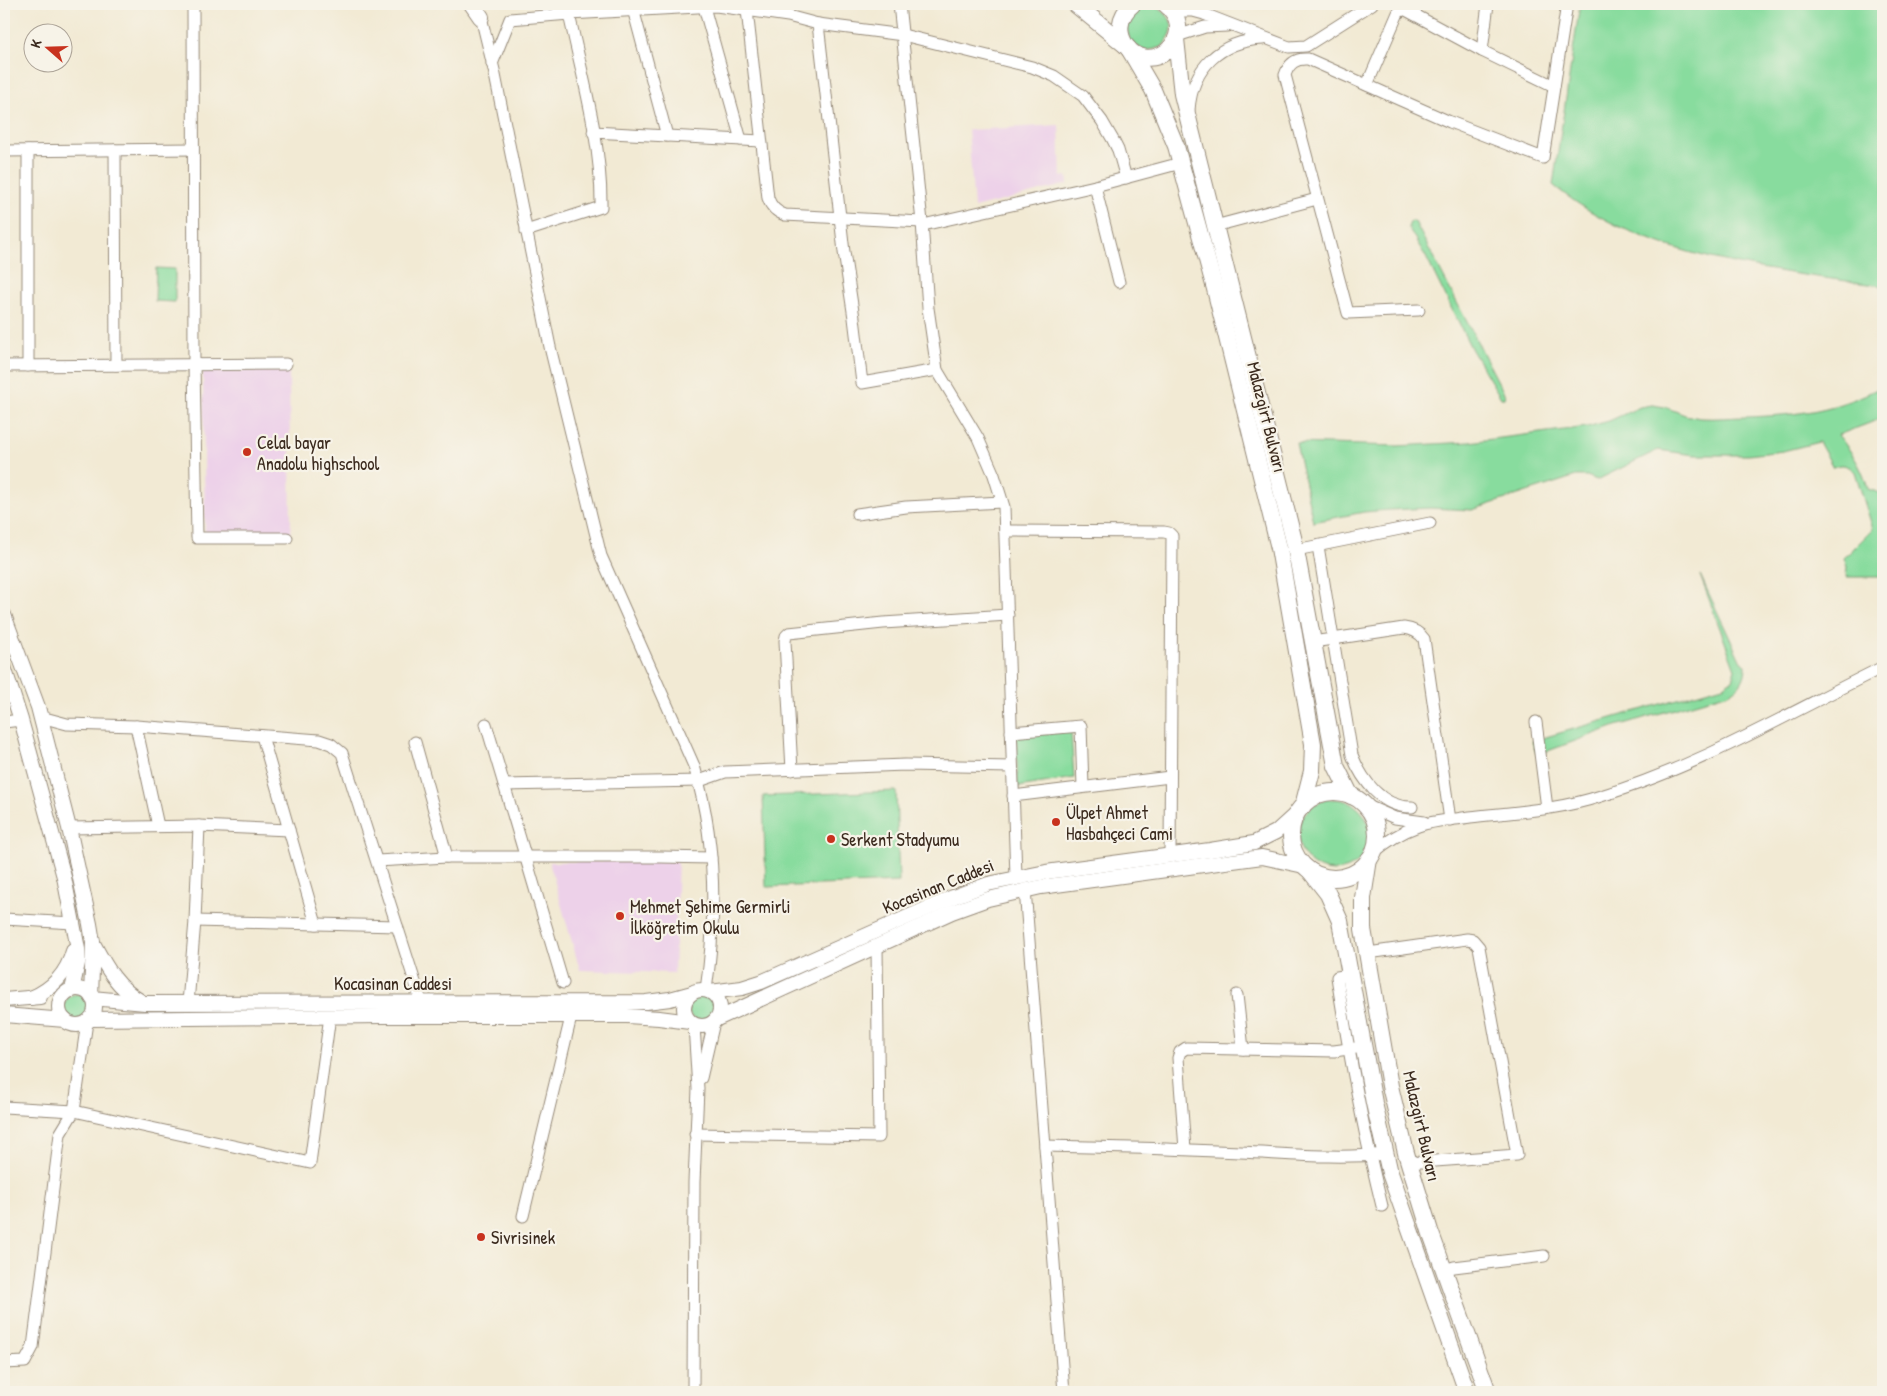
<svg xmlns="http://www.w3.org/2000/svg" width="1887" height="1396" font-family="'Patrick Hand',sans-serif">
<rect width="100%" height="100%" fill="#f7f3e8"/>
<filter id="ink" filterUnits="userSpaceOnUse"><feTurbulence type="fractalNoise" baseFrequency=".02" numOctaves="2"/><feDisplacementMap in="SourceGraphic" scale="10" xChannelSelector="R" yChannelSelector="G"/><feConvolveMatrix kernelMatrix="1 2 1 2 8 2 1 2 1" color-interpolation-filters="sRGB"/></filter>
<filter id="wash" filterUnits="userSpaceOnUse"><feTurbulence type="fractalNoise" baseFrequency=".0096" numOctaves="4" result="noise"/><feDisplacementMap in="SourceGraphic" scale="20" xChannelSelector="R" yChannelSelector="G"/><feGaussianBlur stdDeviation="1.12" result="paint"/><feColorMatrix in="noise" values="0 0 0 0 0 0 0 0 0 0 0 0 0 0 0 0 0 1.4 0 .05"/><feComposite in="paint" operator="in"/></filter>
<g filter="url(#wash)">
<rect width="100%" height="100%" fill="#f2ead4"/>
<!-- built -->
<g fill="#edd1e9">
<polygon points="1059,125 1061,177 1067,176 1068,184 974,208 968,130"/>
<polygon points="203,371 289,371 291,533 205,533"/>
<polygon points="678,861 674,973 580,970 549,862"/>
</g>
<!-- green -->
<g fill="#88dc9e" stroke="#62835e">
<path d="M1580 4H1717L1746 7 1785 4H1883V286C1771 270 1644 260 1553 185Z"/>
<path d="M1148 5C1160 6 1176 19 1171 33 1169 38 1165 43 1162 47L1145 51 1130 42 1126 24 1139 7Z"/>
<polygon points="1411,221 1415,222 1505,395 1504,398 1501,398 1472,350 1426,257 1408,227"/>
<polygon points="156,268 175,269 175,302 155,301"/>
<path d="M1883 386V418L1838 435C1852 452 1862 468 1868 489L1883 494V577H1846L1847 567 1844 558 1873 529 1855 472C1849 465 1842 463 1833 467L1819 442 1783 451 1748 455H1695L1658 450 1597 480 1587 476H1576L1472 510 1430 508 1389 510 1364 512 1313 522 1296 443 1397 446 1469 442 1587 427 1609 421 1640 407 1652 405 1665 407 1685 415 1700 418C1716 419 1731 417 1746 417 1800 415 1835 411 1883 386Z"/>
<path d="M1700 575 1741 662 1746 665C1746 678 1741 687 1729 693L1613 727 1537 755 1532 741 1723 686 1732 680 1735 669Z"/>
<polygon points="1071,731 1074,778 1018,787 1016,736"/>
<polygon points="896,791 899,882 766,887 763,796"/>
<circle cx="1334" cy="835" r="36"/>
<circle cx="77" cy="1007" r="13"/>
<circle cx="702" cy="1008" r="14"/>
</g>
<!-- sand -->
<polygon fill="#eeda9e" stroke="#94825e" points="1717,4 1785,4 1746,7"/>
</g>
<g filter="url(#ink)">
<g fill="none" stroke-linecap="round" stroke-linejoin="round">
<!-- minor casing -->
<g stroke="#968a79" stroke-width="13">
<g id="minor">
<polyline points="193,4 194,364 197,538 287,538"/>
<polyline points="555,4 569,14 716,6 788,16 818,24 903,35 1032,67 1054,76 1083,96 1102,121 1113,140 1118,150 1126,178"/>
<polyline points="899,4 922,222 928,308 937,370 978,438 994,475 1004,507 1016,877"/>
<polyline points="632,5 667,136"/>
<polyline points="704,7 741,140"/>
<path d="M747 10 768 198C771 207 776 212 785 215L922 222"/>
<polyline points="1173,11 1193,11 1204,14 1289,47 1306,46 1372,4"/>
<path d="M481 17 494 70 550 347 601 556 694 766C716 839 717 915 706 990"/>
<polyline points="818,24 844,252 854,318 862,383 937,370"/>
<polyline points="1177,36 1205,27 1227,26"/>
<polyline points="1482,51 1488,4"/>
<path d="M492 64 510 19 569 14C582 75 602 144 601 207L526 231"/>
<polyline points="1367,85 1398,13 1404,9 1482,51 1554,86"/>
<path d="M1189 110C1192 67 1221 41 1263 39"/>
<polyline points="593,132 761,141"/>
<polyline points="115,150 116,365"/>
<polyline points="4,151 193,149"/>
<polyline points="1095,186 1119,282"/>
<polyline points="923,225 1095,186 1181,163"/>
<polyline points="1215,226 1317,199"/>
<path d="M1419 310 1348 313 1285 75C1289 63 1296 58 1308 59L1450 122 1543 158 1567 4"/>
<polyline points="4,366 286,364"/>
<polyline points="28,366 28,151"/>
<polyline points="857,514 906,507 1002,502"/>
<polyline points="1005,531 1164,532 1169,533 1172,536 1170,856"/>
<path d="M1318 546 1352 755C1362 780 1382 808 1412 807"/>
<polyline points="1296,550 1430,523"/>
<path d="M1313 642 1404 628C1413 629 1419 632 1424 639L1450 820"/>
<polyline points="41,717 67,724 136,726 319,740 331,744 342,753 421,1001"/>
<polyline points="4,722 21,720"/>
<polyline points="1536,722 1547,808"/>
<polyline points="486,724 563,983"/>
<polyline points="136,726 158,826"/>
<polyline points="1011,732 1081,726 1083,787"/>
<polyline points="262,736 316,924"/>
<polyline points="415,742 447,857"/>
<polyline points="792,770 785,641 786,636 789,633 883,623 1008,615"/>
<polyline points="504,785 699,781 725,772 905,765 1012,767"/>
<polyline points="1013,796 1170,777"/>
<polyline points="1363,804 1395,818 1424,822"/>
<polyline points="199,826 289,830"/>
<polyline points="69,828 199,826 195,921 188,1003"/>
<path d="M1373 853C1387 841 1401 832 1418 826 1435 820 1453 820 1470 817 1514 812 1559 810 1601 796 1700 766 1791 712 1883 667"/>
<polyline points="377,861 447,857 661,857 711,858"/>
<polyline points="1025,889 1064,1392"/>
<polyline points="4,919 73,923"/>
<polyline points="195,921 397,926"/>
<polyline points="1368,953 1467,939 1473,940 1479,947 1517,1155 1408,1163"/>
<path d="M1350 975 1337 977C1349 1054 1363 1130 1382 1206"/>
<polyline points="1237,995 1243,1049"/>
<polyline points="701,1078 714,1022"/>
<polyline points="4,1107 74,1111 310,1163 330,1016"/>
<polyline points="695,1134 879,1137 877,946"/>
<path d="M1045 1146C1110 1147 1175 1149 1240 1152 1288 1154 1337 1159 1385 1154"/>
<polyline points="1185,1149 1178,1058 1180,1052 1186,1048 1334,1051 1363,1047"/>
<polyline points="523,1216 571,1017"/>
<polyline points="1444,1270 1454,1267 1544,1256"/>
<polyline points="4,1363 25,1362 33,1347 60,1134 74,1111 87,1022"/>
<polyline points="693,1392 694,1182 698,1089 694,1025"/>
</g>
</g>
<!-- major casing -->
<g stroke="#968a79" stroke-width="16">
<g id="major">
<polyline points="4,615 38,707 69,828 90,924 93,942 91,996"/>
<polyline points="4,667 21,720 64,877 78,949 78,963 72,990"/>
<path d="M93 943C106 967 117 988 142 1002"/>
<circle cx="77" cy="1007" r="18"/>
<circle cx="702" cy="1008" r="18"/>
<polyline points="710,992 742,988 761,982 953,897 988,884 1046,872 1210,850 1254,843 1276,832 1298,812"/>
<path d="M31 998C52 989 67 973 73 951"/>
<polyline points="92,998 145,1003 646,1002 670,999 692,993"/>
<polyline points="4,1000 40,997"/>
<polyline points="4,1015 65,1020"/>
<polyline points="90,1019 382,1016 627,1016 659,1018 690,1022"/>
<polyline points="717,1019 952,912 988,899 1041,887 1262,857 1304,866"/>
</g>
</g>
<!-- highway casing -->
<g stroke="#968a79" stroke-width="18">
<g id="highway">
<polyline points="472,4 481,17"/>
<polyline points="1075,4 1124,44"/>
<path d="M1133 4C1101 30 1136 75 1167 51 1173 46 1177 39 1178 31 1179 20 1174 11 1165 4"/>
<polyline points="1176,39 1182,94 1295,545 1336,766 1351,796"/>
<polyline points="1129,49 1153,90 1176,146 1215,289 1279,548 1313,744 1312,771 1303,806"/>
<circle cx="1334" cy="835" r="43"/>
<polyline points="1369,859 1363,898 1363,929 1390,1086 1406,1153 1430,1231 1488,1392"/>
<polyline points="1310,871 1328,894 1340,921 1374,1103 1390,1173 1467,1392"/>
</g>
</g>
<!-- minor -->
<use href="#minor" stroke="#fff" stroke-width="11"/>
<!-- major -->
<use href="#major" stroke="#fff" stroke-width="14"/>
<!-- highway -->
<use href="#highway" stroke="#fff" stroke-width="16"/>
</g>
</g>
<!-- markers -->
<g fill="#c8321e" stroke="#f7f3e8" stroke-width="2">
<circle cx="247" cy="452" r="5"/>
<circle cx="1056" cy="822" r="5"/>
<circle cx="831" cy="839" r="5"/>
<circle cx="620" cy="916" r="5"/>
<circle cx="481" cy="1237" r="5"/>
</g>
<g text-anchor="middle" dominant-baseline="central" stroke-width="4.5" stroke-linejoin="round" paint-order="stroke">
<!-- street labels -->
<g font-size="18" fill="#3b2a1e" stroke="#f7f3e8">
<text transform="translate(1267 417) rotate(76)">Malazgirt Bulvarı</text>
<text transform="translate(938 886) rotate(-22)">Kocasinan Caddesi</text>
<text x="393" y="983">Kocasinan Caddesi</text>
<text transform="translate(1422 1126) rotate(77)">Malazgirt Bulvarı</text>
</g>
<!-- poi labels -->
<g font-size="18" fill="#3b2a1e" stroke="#f7f3e8" text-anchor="start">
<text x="257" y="442">Celal bayar<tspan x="257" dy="21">Anadolu highschool</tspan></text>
<text x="1066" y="812">Ülpet Ahmet<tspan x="1066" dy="21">Hasbahçeci Cami</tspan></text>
<text x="841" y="839">Serkent Stadyumu</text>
<text x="630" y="906">Mehmet Şehime Germirli<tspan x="630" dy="21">İlköğretim Okulu</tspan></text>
<text x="491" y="1237">Sivrisinek</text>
</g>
</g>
<!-- margin -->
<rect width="1887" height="1396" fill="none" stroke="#f7f3e8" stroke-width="20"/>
<!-- north arrow -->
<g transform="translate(48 48) rotate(290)"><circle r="24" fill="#f7f3e8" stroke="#aca397"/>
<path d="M0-4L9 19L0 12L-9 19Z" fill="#c8321e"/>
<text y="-8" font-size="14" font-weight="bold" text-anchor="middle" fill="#3b2a1e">K</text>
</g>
</svg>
